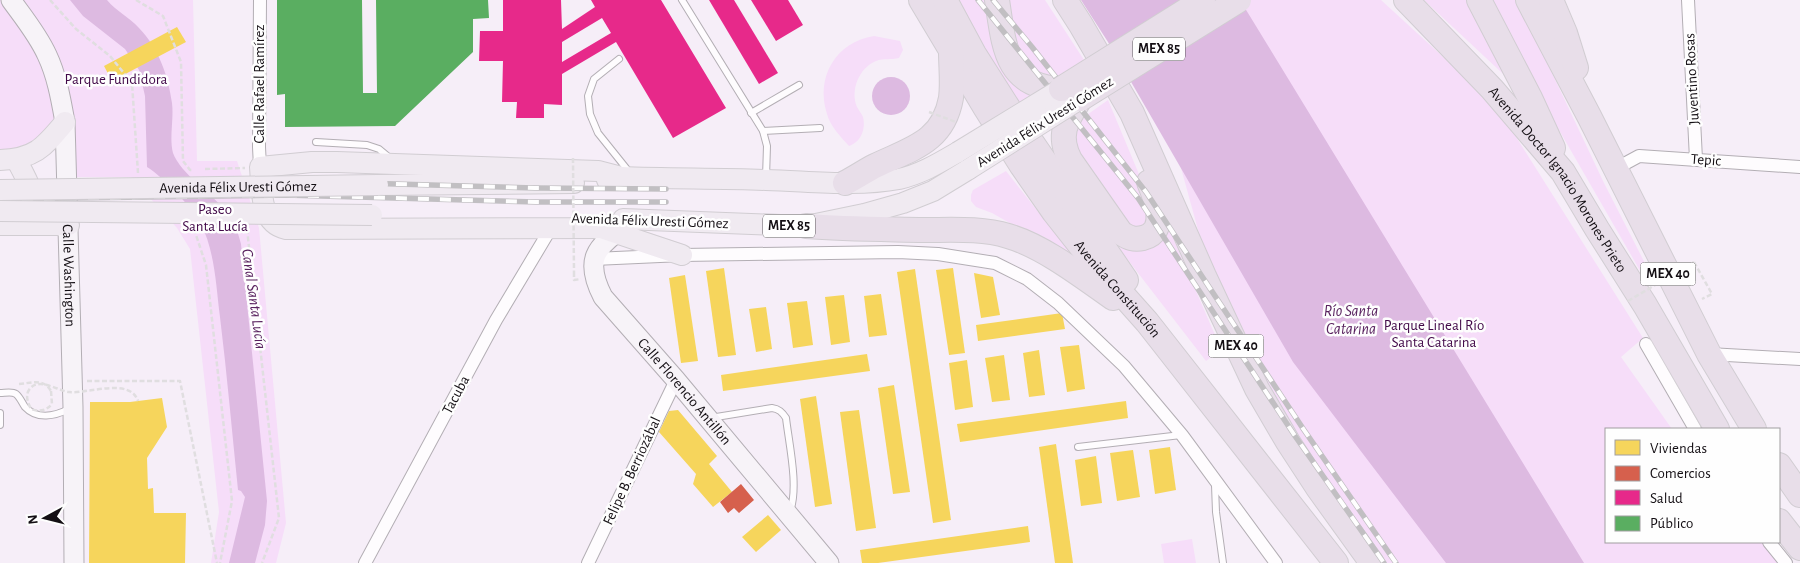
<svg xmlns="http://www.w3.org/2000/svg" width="1800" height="563" font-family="'Alegreya Sans',sans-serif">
<rect width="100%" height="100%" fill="#f6eef8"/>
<!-- green -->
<g fill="#f6ddf9">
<polygon points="0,0 193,0 197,161 237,161 259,228 286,523 276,563 211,563 219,512 190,249 177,228 131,177 72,177 71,144 16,150 0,150"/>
<polygon points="953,0 989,0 1033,95 1014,108"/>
<polygon points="1005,0 1045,0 1084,60 1057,77 1036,76 1017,53"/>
<polygon points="1083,0 1381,0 1477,88 1511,129 1643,338 1621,357 1672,429 1606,429 1606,542 1762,542 1780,563 1381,563 1293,436 1216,295 1173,139"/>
<polygon points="1424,0 1471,0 1515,85"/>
<polygon points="1490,0 1515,0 1526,18 1604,183 1653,279 1646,281 1555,123"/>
<path d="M874 36 900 41 903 50 899 58C891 60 884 58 876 61 859 68 850 90 857 107 859 111 862 114 863 117 866 129 861 142 849 146 841 137 830 126 827 114 815 77 836 42 874 36Z"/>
<polygon points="1108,100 1151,203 1153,215 1143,229 1125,226 1071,150 1070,127"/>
<polygon points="1006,171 1086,272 1015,226 992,213 976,207 971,201 971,195 973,190"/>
<polygon points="1168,226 1221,349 1206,361 1118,247 1134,250"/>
<polygon points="1192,539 1196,563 1164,563 1161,544"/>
</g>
<!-- water -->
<g fill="#ddbae1">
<path d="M70 0H107C116 11 129 17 139 28 159 49 168 75 172 103 174 119 169 138 173 153 180 173 214 196 227 212 235 221 238 233 241 244L267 501 265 525 255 563H229L245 497 241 491 238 490C232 432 227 374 220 317 216 286 215 252 201 224 192 207 163 177 147 167L145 96 139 70 125 49 83 16Z"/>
<polygon points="1081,0 1240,0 1584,563 1446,563 1293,362 1108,42"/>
<circle cx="891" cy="96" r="19"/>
</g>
<!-- homes -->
<g fill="#f6d55c">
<polygon points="177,27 186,42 112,81 104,66"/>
<polygon points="724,268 736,355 718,357 706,271"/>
<polygon points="953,268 965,353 949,355 936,270"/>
<polygon points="915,269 951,520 933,523 897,272"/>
<polygon points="974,273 993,277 1000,315 981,318"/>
<polygon points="685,275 698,361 681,363 669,278"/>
<polygon points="881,294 887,335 869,337 864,296"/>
<polygon points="844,295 850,342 831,345 825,297"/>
<polygon points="807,301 813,345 793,348 787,303"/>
<polygon points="766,307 772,349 756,352 749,309"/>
<polygon points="1062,313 1065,329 978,341 976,325"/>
<polygon points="1079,345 1085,389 1067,392 1060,347"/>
<polygon points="1039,350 1045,395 1029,397 1023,353"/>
<polygon points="867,354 870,371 723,391 721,375"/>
<polygon points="1004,355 1010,400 992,402 985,358"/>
<polygon points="967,360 973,407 955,410 949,363"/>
<polygon points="894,385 910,492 893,494 878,388"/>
<polygon points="816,396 832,504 815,507 800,399"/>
<polygon points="162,398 167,427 147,458 148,489 153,488 154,513 186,513 185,563 89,563 90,402 130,402"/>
<polygon points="1126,401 1128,418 960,442 957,424"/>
<polygon points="678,410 717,456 709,464 732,492 713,507 693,484 696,474 659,432 669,411"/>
<polygon points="859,410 876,528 856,531 840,412"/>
<polygon points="1056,444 1073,563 1055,563 1039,447"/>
<polygon points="1170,447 1176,490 1155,494 1149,450"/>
<polygon points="1133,450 1140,497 1117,501 1110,453"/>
<polygon points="1096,456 1102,503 1081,506 1075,460"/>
<polygon points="768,515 781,530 756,552 742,537"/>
<polygon points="1028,526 1030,542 878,563 862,563 860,550"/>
</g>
<!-- shops -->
<polygon fill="#d6604d" points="741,484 754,500 739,513 734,508 728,513 720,502"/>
<!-- health -->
<g fill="#e7298a" fill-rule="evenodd">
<path d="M503 0H561L562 29 595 7 591 0H661L726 108 673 138 616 42 562 74V105L544 104V118H516L517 102H502L503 61H479L480 31H503ZM602 18 611 33 562 62V42Z"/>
<polygon points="709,0 734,0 778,73 759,84"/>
<polygon points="751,0 788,0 803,25 776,41"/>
</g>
<!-- public -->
<polygon fill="#5aae61" points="277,0 362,0 363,93 377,93 376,0 488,0 489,18 473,19 473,52 395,126 285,127 285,94 277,95"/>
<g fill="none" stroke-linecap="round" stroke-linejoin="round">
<!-- lane casing -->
<g stroke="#b3aeb4" stroke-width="8">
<g id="lane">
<polyline points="682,0 763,131 820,128"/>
<polyline points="619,59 594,79 588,96 590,114 598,133 630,173"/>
<polyline points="751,113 799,85"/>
<polyline points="763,131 767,146 766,177"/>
<polyline points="316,142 367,145 379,149 391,159"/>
<path d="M0 393C5 393 12 391 16 394 20 397 22 403 25 407 37 420 55 416 69 409"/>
<polyline points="0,413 0,425"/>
<path d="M710 418 772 408C779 409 782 412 786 418 789 444 799 487 790 511"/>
<polyline points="1078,447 1181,435"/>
<polyline points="1215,485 1216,512 1223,563"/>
</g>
</g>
<!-- street casing -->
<g stroke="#b3aeb4" stroke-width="14">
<g id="street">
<polyline points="260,0 259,147 260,167"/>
<polyline points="1688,0 1696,159"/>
<polyline points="1615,169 1639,156 1800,167"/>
<polyline points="594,259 682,255 898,252 938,254 995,263 1027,279 1058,303 1124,366 1182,435 1276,563"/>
<polyline points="1646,344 1695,429"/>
<polyline points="1709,354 1800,359"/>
<polyline points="1769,542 1786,563"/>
<polyline points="365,563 496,320 551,228"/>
<polyline points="588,563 676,380"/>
</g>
</g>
<!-- secondary casing -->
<g stroke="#b3aeb4" stroke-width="21">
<g id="secondary">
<path id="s1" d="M11 0C24 18 38 35 47 55 57 76 61 100 65 122L73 407 74 563"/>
<path id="s2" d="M626 226C595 247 584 260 603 297L676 380 829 563"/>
</g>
</g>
<!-- primary casing -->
<g stroke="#d1cdd2" stroke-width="22">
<g id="primary">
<path d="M16 159C30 186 42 201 17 225"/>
<path d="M0 160C35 159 44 147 65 122"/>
<path d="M621 177 598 171 337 162H312L260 167C262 189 259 223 286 229L602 228 635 220"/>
<path d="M607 180 621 177C669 179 718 178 766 180 810 181 856 187 899 179 921 174 939 163 958 152"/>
<polyline points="378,185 574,183"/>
<polyline points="623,219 806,226 864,214 903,203 933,191 969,169"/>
<polyline points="0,225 69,225"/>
<polyline points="604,229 682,255"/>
</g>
</g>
<!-- highway casing -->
<g stroke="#d1cdd2" stroke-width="26">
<g id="highway">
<path id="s3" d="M921 0 985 107 1022 166 1054 212 1091 259 1147 322 1336 563"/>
<polyline points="945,0 974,54 1009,109 1126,280"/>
<path d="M997 0C1004 45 1005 87 1061 89"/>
<polyline points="1065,0 1081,25 1132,113 1204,276 1257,389 1288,442 1318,488 1372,563"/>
<path id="s4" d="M1406 0 1492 89 1563 172 1597 229 1645 305 1717 429"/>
<polyline points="1479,0 1530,98 1553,148"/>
<polyline points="1528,0 1589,116 1709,354 1754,429"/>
<polyline points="1551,0 1565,33 1576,68"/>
<path d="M1080 99C1066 121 1057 135 1070 160L1121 233C1129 238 1134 240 1143 238 1169 231 1156 199 1149 182"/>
<path d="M845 183C855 178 865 171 875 166 910 149 943 143 951 98 953 83 951 67 951 52"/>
<path d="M806 226C846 229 885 229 925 230 952 230 982 228 1008 236 1043 246 1083 277 1113 298"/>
<polyline points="1779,465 1800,495"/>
<polyline points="1779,521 1800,548"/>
</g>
</g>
<!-- path -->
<g stroke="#e0dee0" stroke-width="2.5" stroke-dasharray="5 2.5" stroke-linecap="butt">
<polyline points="50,0 76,29 110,56 132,83 138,173"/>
<polyline points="136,0 163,16 181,62 183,161 190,170 192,170"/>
<polyline points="205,169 245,168"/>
<polyline points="194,229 206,265 232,501 220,563"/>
<polyline points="247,229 279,518 262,563"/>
<polyline points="1694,262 1712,294 1702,299"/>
<polyline points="574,272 574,280 581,279"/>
<polyline points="87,381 180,381 217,563"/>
<path d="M19 384C32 383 44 378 51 391"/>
</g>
<!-- lane -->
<use href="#lane" stroke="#fefcfe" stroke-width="6"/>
<!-- street -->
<use href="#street" stroke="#fefcfe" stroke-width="12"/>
<!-- secondary -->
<use href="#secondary" stroke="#f7f3f8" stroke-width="19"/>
<!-- primary -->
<use href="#primary" stroke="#f0eaf1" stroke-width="20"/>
<!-- highway -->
<use href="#highway" stroke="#e8dee9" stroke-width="24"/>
<!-- rail casing -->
<g stroke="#c1bfc2" stroke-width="5.5">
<g id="rail">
<polyline points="978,0 1138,198 1295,436 1384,563"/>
<polyline points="993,0 1032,47 1146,192 1304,430 1396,563"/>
<polyline points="0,187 326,182 535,188 666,189"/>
<polyline points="0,199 285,195 536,202 666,202"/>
</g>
</g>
<!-- rail -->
<use href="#rail" stroke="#fefefe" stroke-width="4" stroke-dasharray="11" stroke-linecap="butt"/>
<!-- primary-bridge casing -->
<g stroke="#d1cdd2" stroke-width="22" stroke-linecap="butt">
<g id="primary-bridge">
<polyline points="958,152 1061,89"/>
<polyline points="969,169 1080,99"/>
<path id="s5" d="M0 190 378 185"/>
<polyline points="0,211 372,215"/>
</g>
</g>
<!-- highway-bridge casing -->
<g stroke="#d1cdd2" stroke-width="26" stroke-linecap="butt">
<g id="highway-bridge">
<polyline points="1061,89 1203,0"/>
<polyline points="1080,99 1239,0"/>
</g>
</g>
<!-- path-bridge -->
<g stroke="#e0dee0" stroke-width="2.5" stroke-dasharray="5 2.5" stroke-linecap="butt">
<polyline points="929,112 956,122"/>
<polyline points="573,158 574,272"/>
<polyline points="1628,301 1694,262"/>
<path d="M51 391 52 404C46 411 39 412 31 409 28 403 25 396 29 390 38 376 58 391 69 392 88 394 130 377 138 401"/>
</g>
<!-- primary-bridge -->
<use href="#primary-bridge" stroke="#f0eaf1" stroke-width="20"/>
<!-- highway-bridge -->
<use href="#highway-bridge" stroke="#e8dee9" stroke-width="24"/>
</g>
<g text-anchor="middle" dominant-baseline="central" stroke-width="5" stroke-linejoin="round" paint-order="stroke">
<!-- shield labels -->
<g fill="#fefefe" stroke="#5a575a" stroke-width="1">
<rect x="1133" y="37.5" width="52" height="23" rx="4"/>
<rect x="763" y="214.5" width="52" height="23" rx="4"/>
<rect x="1640.5" y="262.5" width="55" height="23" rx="4"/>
<rect x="1208.5" y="334.5" width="55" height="23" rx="4"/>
</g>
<g font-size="14" font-weight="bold" fill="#140f14">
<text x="1159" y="49">MEX 85</text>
<text x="789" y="226">MEX 85</text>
<text x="1668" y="274">MEX 40</text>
<text x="1236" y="346">MEX 40</text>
</g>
<!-- park labels -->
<g font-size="15" fill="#420949" stroke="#fefefe">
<text x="116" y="79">Parque Fundidora</text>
<text x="215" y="209">Paseo<tspan x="215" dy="17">Santa Lucía</tspan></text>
<text x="1434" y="325">Parque Lineal Río<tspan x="1434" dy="17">Santa Catarina</tspan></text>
</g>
<!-- street labels -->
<g font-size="15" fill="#140f14" stroke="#fefefe">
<text transform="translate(1692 79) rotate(-93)">Juventino Rosas</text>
<text transform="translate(259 84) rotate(-90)">Calle Rafael Ramírez</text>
<text transform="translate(1045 122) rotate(-32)">Avenida Félix Uresti Gómez</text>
<text transform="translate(1706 160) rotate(4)">Tepic</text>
<text stroke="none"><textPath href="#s4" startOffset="236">Avenida Doctor Ignacio Morones Prieto</textPath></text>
<text stroke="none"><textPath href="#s5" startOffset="238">Avenida Félix Uresti Gómez</textPath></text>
<text transform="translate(650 221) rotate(2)">Avenida Félix Uresti Gómez</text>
<text stroke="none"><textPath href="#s1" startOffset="289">Calle Washington</textPath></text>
<text stroke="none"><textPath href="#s3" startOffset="350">Avenida Constitución</textPath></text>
<text stroke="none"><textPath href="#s2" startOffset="211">Calle Florencio Antillón</textPath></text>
<text transform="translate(456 395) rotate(-62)">Tacuba</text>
<text transform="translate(632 471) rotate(-65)">Felipe B. Berriozábal</text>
</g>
<!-- water labels -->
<g font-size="16" font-style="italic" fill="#59225f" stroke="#fefefe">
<text transform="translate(254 299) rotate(82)">Canal Santa Lucía</text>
<text x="1351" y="311">Río Santa<tspan x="1351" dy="18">Catarina</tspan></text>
</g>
</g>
<!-- legend -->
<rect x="1605" y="428" width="175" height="115" fill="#fefefe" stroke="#a09ea0"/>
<rect x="1615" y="440" width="25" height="15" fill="#f6d55c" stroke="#a09ea0"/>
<text x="1650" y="453" font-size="15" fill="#140f14">Viviendas</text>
<rect x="1615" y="466" width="25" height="15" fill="#d6604d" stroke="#a09ea0"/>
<text x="1650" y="478" font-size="15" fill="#140f14">Comercios</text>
<rect x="1615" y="490" width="25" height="15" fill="#e7298a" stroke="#a09ea0"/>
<text x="1650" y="503" font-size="15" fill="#140f14">Salud</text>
<rect x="1615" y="516" width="25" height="15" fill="#5aae61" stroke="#a09ea0"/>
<text x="1650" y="528" font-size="15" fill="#140f14">Público</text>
<!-- north arrow -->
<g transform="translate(45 518) rotate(263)" stroke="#fefefe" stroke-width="4" paint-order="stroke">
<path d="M0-4L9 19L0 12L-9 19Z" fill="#140f14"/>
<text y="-8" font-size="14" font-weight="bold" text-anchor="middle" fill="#140f14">N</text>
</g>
</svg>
